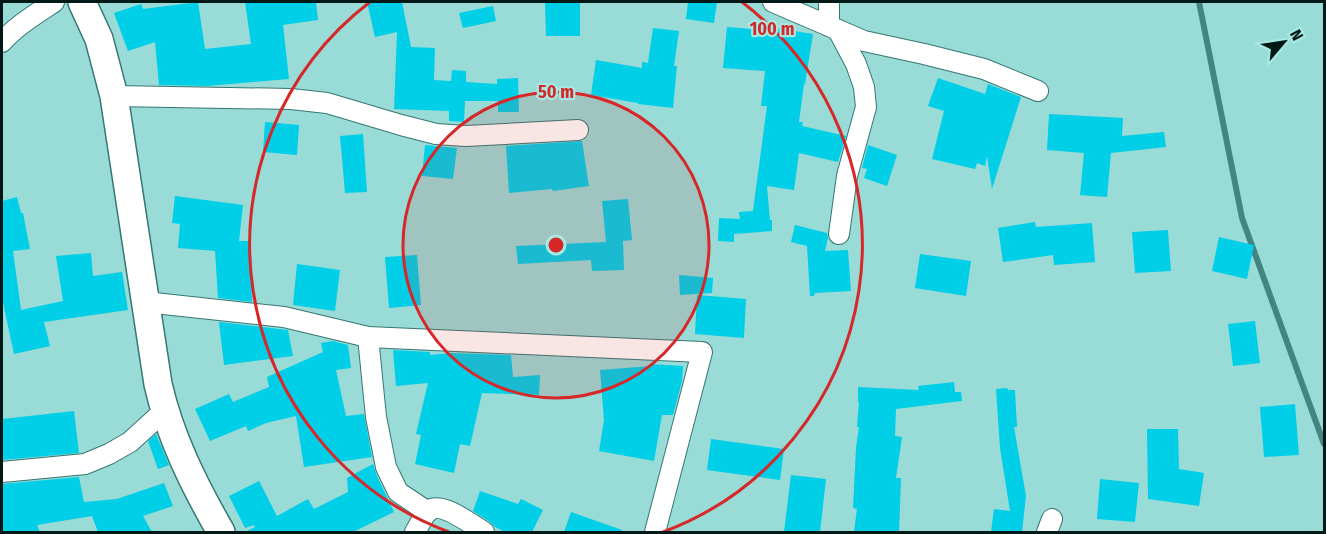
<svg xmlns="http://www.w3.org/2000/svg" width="1326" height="534" font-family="'Fira Sans Condensed',sans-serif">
<rect width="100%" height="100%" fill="#99dbd6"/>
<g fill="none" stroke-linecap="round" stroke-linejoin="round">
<!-- stream -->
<polyline stroke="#438581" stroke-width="6" points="1199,2 1242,218 1324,444"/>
</g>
<!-- building -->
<g fill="#01cee7">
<polygon points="198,2 205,49 251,44 245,2 316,2 318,20 283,25 289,79 207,86 159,85 155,42 128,51 114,13 141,4 143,9"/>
<polygon points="367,2 402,2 411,47 435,48 434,80 451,81 452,70 466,71 466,82 497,84 497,79 518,78 519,112 498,112 498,101 465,101 464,122 449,121 449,111 394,109 397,32 375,37"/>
<polygon points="545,2 580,2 580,36 546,36"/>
<polygon points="688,2 717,2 714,23 686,19"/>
<polygon points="493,6 496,21 463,28 459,13"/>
<polygon points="727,27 775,31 775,28 813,34 805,84 804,84 799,122 803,122 802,126 846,136 838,162 799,153 794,190 767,186 770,220 772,220 772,231 734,234 734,242 718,241 719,218 740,219 739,212 753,211 767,106 761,106 765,71 723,68"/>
<polygon points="653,28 679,31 674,66 677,66 673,108 638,104 638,103 591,95 596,60 642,68 642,62 648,63"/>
<polygon points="938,78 985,94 988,84 1021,97 992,189 987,156 985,166 977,163 975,169 932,159 944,111 928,106"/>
<polygon points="1049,114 1123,118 1122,136 1164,132 1166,147 1111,153 1107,197 1080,195 1084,153 1047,150"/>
<polygon points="265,122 299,125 297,155 263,152"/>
<polygon points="363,134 367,192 345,193 340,136"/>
<polygon points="582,141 589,186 553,191 552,189 509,193 506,146"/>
<polygon points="425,145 457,148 453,179 422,176"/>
<polygon points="868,145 897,155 887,186 864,178 867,169 862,168"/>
<polygon points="175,196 243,205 239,241 250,241 252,302 218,298 215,251 178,248 180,224 172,223"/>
<polygon points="17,197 21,213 23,213 30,249 13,251 21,310 63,301 56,256 91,253 93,276 122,272 128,310 44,322 50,346 14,354 2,298 2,201"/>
<polygon points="628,199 632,240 623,241 624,270 592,271 591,260 518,264 516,246 606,242 602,201"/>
<polygon points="1035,222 1036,227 1092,223 1095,262 1054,265 1053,255 1003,262 998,228"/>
<polygon points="795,225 827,233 828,238 825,251 848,250 851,291 815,293 814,296 810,296 807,246 791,242"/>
<polygon points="1168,230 1171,271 1135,273 1132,232"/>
<polygon points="1219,237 1254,245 1247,279 1212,271"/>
<polygon points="920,254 971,261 966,296 915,288"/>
<polygon points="417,255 421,305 389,308 385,257"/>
<polygon points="297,264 340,270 335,311 293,305"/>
<polygon points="679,275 713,278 712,293 680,295"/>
<polygon points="697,295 746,299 744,338 695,334"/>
<polygon points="1255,321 1260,363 1233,366 1228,324"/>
<polygon points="219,322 288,330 293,356 224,365"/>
<polygon points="333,341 348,345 351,368 336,370 346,416 364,414 372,457 304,467 296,416 266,423 248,431 246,426 210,441 195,409 229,394 233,402 269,387 267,377 323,352 321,343"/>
<polygon points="393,350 430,352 430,355 452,353 511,355 513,377 540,375 539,395 482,393 470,446 460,444 454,473 415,464 421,435 416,434 428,383 396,386"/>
<polygon points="651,364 683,366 682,381 673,415 662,415 654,461 599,451 604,420 600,370 651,366"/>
<polygon points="954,382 955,392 961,392 962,401 896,409 895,436 902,437 896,478 901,478 899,532 854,532 857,509 853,508 856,448 859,427 857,427 859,402 858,402 858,387 919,390 918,386"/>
<polygon points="1007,388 1008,390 1015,390 1017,427 1014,427 1026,496 1022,532 991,532 994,509 1010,511 1000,448 996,389"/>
<polygon points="1295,404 1299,455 1264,457 1260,407"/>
<polygon points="74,411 79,453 2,460 2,419"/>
<polygon points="1147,429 1178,429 1179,469 1204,473 1199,506 1148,499"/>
<polygon points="156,434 169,465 158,469 148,441"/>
<polygon points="711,439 784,449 780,480 707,470"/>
<polygon points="373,464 377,476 394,512 353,532 245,532 255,527 254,525 245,528 229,496 259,481 277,516 308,499 314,509 348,492 347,478"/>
<polygon points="791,475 826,479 820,532 784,532"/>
<polygon points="79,477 84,502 117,499 164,483 173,506 143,516 152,532 98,532 92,516 37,525 40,532 2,532 2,484"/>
<polygon points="1100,479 1139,483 1135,522 1097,519"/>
<polygon points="480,491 518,504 521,499 543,510 532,532 505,532 495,527 490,522 473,511"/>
<polygon points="571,512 622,530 621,532 564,532"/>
</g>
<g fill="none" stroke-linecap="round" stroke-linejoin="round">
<!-- street casing -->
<g stroke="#357773" stroke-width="22">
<g id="street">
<polyline points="773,2 864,41 924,54 984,69 1038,91"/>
<polyline points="829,26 829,2"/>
<polyline points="838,30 856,64 864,87 866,107 847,176 839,234"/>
<path d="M2 42C16 26 36 14 54 2"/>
<polyline points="114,96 291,99 327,103 401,125 436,134 466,136 578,130"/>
<polyline points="145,302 284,317 368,337 702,352 655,532"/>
<polyline points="368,337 376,417 386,467 398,492 428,512"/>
<polyline points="2,472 85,464 109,454 130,442 164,411"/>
<path d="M415 532C419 526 423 516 428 511 441 500 472 525 484 532"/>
<polyline points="1047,532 1052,519"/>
</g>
</g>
<!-- secondary casing -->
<g stroke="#357773" stroke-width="30">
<path id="secondary" d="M82 2 99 39 114 96 158 384C170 437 194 485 221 532"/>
</g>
<!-- street -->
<use href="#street" stroke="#fff" stroke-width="20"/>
<!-- secondary -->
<use href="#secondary" stroke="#fff" stroke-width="27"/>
</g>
<!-- distance rings -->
<circle cx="556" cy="245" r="153" fill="#d62828" fill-opacity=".12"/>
<g fill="none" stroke="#d62828" stroke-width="3">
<circle cx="556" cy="245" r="153"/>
<path d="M449 532A306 306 0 0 1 370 2M742 2A306 306 0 0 1 663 532"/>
</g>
<circle cx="556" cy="245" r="9" fill="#d62828" stroke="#a6e9e3" stroke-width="3"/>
<g font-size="18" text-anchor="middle" font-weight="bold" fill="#d62828" stroke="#a6e9e3" stroke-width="4.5" stroke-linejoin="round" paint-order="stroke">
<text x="772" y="35">100 m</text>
<text x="556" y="98">50 m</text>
</g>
<!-- border -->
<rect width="1326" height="534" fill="none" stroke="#001917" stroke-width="6"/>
<!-- north arrow -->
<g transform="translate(1284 42) rotate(61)" stroke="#a6e9e3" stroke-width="4.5" paint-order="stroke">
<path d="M0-4.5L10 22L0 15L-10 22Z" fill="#001917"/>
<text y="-9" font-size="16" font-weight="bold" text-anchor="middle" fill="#001917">N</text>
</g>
</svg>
